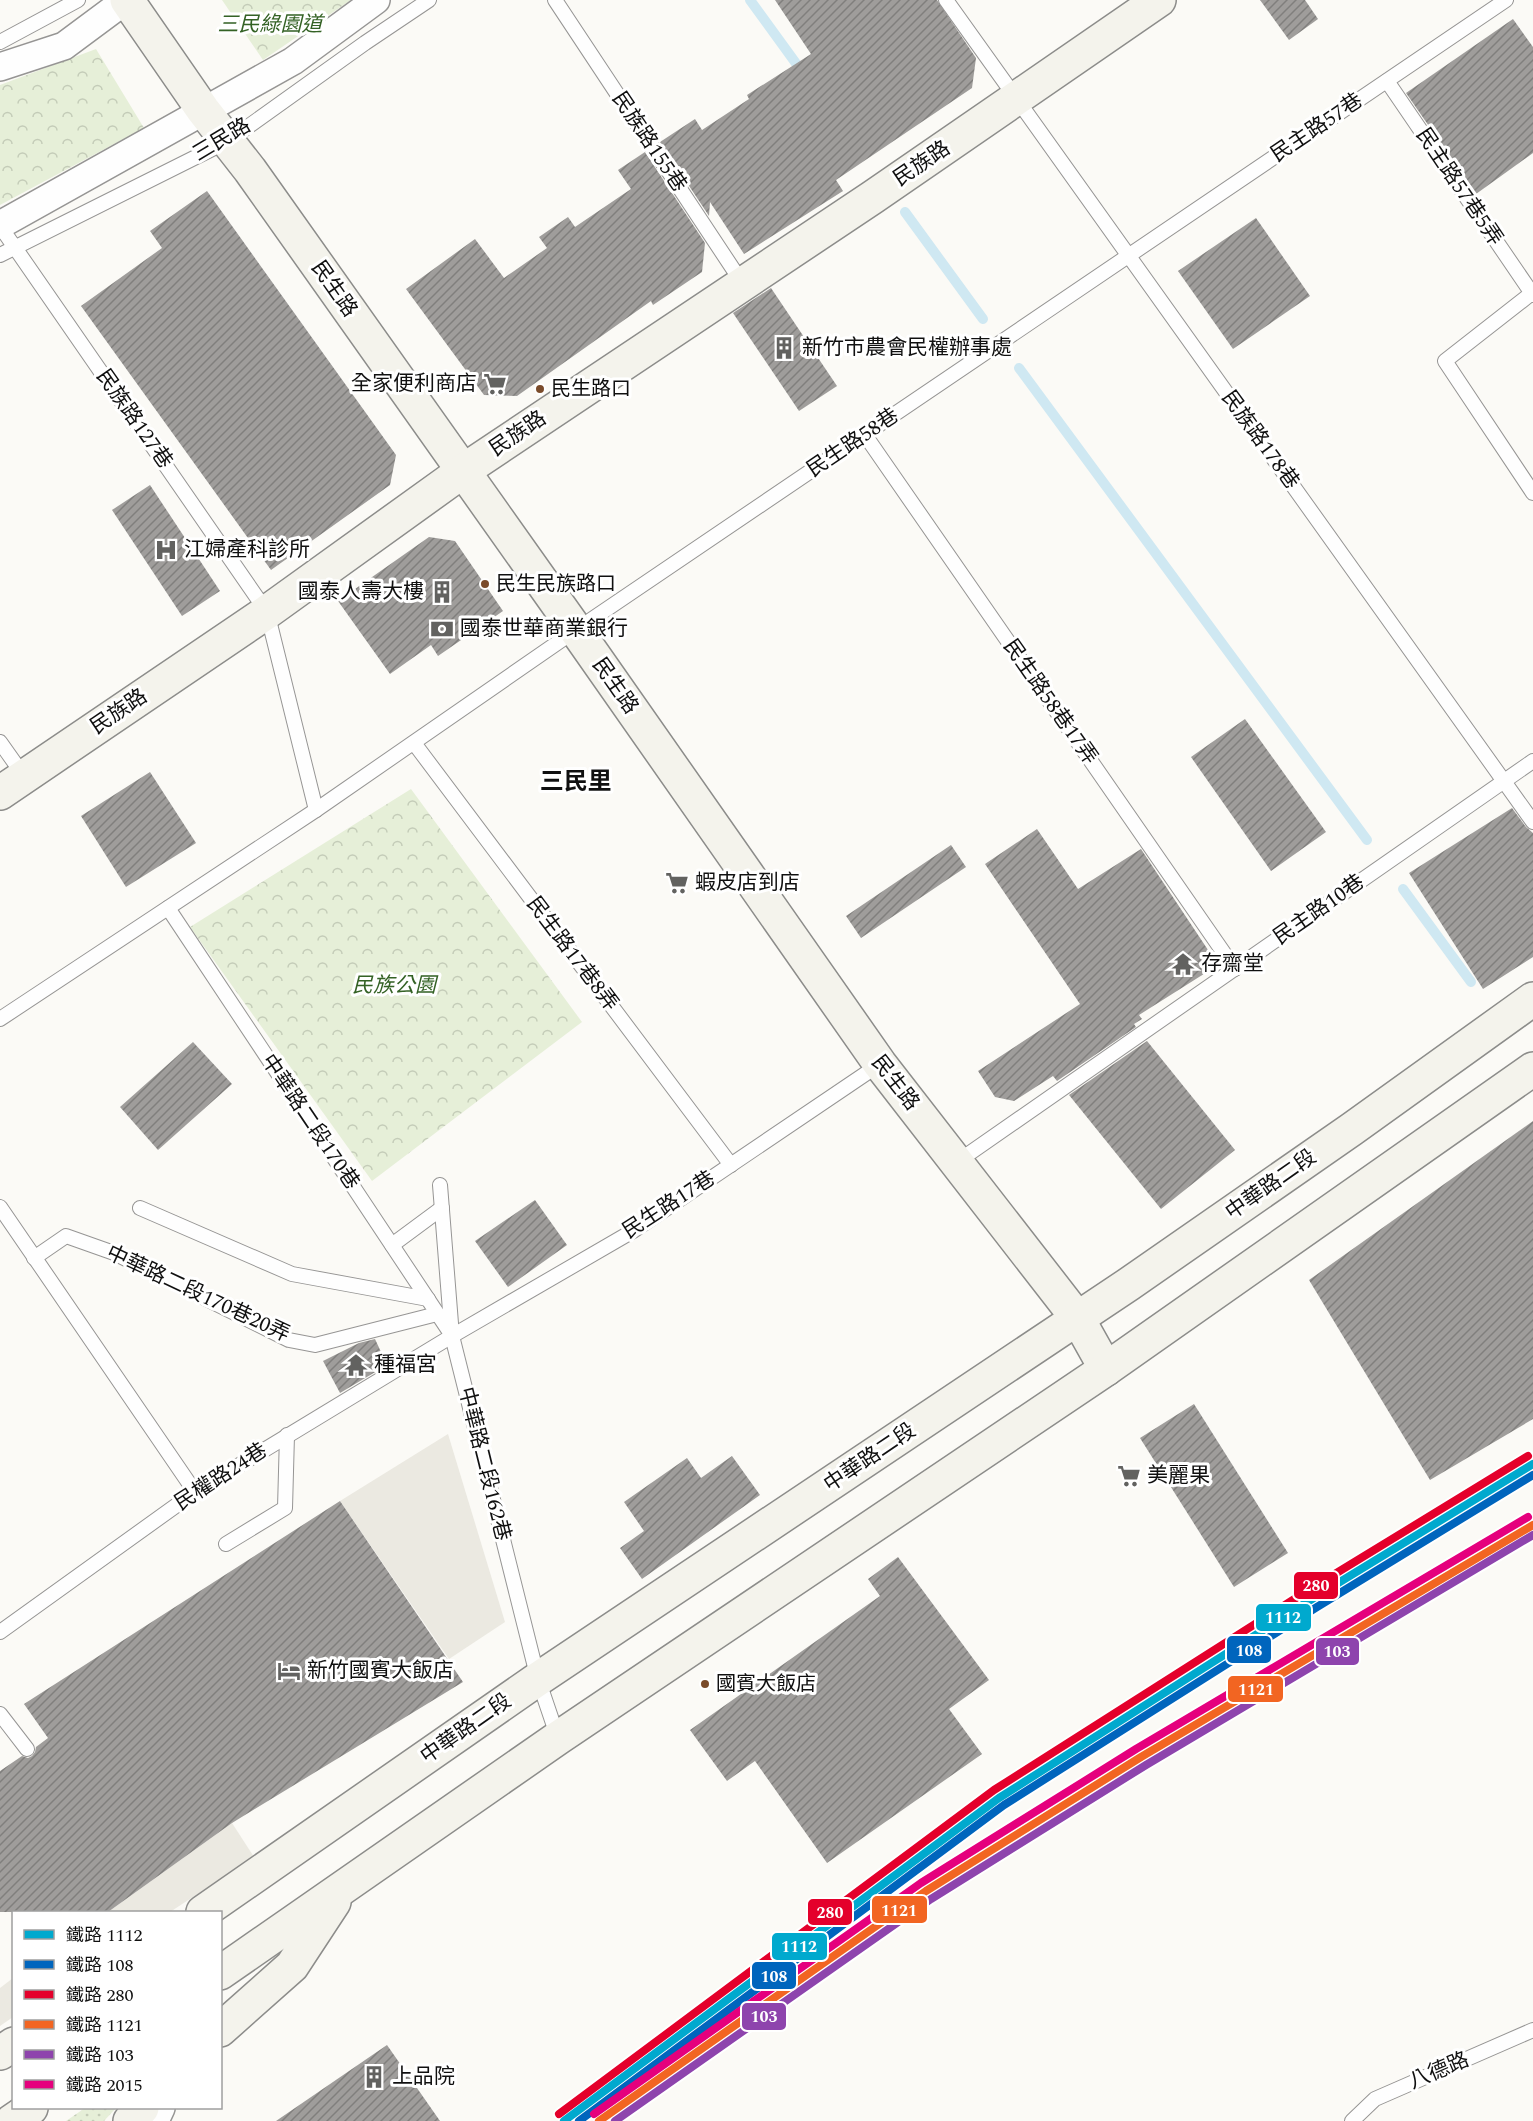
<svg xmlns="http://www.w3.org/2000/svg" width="1533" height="2121" font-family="Spectral,'Noto Sans TC',serif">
<defs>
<pattern id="grass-dots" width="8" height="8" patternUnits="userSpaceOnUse" patternTransform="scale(1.5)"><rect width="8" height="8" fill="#e6efd8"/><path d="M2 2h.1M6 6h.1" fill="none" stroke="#c4ccb8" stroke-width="1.8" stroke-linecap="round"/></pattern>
<pattern id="park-crowns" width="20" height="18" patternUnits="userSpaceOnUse" patternTransform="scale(1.5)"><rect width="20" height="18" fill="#e6efd8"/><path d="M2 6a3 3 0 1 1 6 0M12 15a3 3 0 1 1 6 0" fill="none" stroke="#c4ccb8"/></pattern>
<pattern id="building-hatch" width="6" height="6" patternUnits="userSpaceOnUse" patternTransform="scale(1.5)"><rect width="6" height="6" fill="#9f9d9b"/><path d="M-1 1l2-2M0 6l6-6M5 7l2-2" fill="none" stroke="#807f7d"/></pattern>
</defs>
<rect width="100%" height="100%" fill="#fbfaf6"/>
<!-- grass -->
<polygon fill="url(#grass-dots)" points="85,2108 116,2108 104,2121 66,2121"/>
<!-- park -->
<g fill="url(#park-crowns)">
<polygon points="222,0 351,0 263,60"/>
<polygon points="96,49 144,128 0,205 0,85"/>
<polygon points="411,789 582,1022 372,1181 190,927"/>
</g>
<!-- plaza -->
<g fill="#ebe9e1">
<polygon points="448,1434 505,1622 449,1659 340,1501"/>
<polygon points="232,1823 254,1857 170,1912 108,1912"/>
<polygon points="13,1978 13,2017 0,2026 0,1988"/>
</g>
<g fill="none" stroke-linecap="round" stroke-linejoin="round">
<!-- stream -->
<g stroke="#cfe8f2" stroke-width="10">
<polyline points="750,0 803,73"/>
<polyline points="905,212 983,319"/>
<polyline points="1019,368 1367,840"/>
<polyline points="1403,889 1471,982"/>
</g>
</g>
<!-- building -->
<g fill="url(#building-hatch)">
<polygon points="775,0 937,0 976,58 972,88 836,180 843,191 744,254 710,202 709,216 660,142 695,119 702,130 749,99 747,95 811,54"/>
<polygon points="1260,0 1305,0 1318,19 1289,40"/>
<polygon points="1513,19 1533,47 1533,153 1476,194 1406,93"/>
<polygon points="645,152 705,243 702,272 653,305 651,301 517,396 484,395 406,289 475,239 504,278 547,248 539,237 568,217 575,227 631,189 618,170"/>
<polygon points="207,191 396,455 390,485 271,570 81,306 162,248 150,231"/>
<polygon points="1256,218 1310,296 1233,349 1178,271"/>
<polygon points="771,288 837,386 799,411 733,313"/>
<polygon points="150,485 220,591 182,616 112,510"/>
<polygon points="429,537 455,541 503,611 438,656 431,645 390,674 338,601"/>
<polygon points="1245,719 1326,832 1271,871 1191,757"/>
<polygon points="150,772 196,843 126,887 81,816"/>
<polygon points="1512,808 1526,827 1533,833 1533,957 1483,989 1409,873"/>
<polygon points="1037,829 1078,889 1141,849 1218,965 1139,1015 1142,1019 1134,1024 1136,1027 1057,1081 1053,1076 1014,1101 995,1097 978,1071 1080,1004 985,864"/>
<polygon points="951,845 966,867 861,938 846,916"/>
<polygon points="1147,1041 1235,1150 1161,1209 1069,1095"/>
<polygon points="193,1042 232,1084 158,1150 120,1107"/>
<polygon points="1533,1121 1533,1419 1430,1480 1309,1280"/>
<polygon points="535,1200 567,1245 508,1287 475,1241"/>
<polygon points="375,1339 387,1365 340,1393 323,1361 359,1343"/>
<polygon points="1194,1404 1288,1553 1234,1587 1140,1438"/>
<polygon points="732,1456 760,1495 642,1579 620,1548 644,1531 624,1502 687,1458 701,1478"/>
<polygon points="340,1501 463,1682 232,1823 108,1912 0,1912 0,1771 22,1756 28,1758 32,1756 35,1752 36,1747 48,1738 24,1704"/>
<polygon points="898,1557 989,1680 949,1709 982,1754 827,1863 755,1761 727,1781 690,1730 880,1596 868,1579"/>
<polygon points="387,2045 440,2121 276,2121"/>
</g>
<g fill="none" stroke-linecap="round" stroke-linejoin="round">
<!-- lane casing -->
<g stroke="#969594" stroke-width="16">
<g id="lane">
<polyline points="555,0 743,284"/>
<polyline points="946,0 1533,822"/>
<polyline points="0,42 78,0"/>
<polyline points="1387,81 1533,295"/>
<polyline points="0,226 267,612 316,810"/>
<polyline points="0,255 228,141 365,43 429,0"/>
<polyline points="1532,293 1445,361 1533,493"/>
<polyline points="865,435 1235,969"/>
<polyline points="0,742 24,776"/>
<polyline points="414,743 731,1165"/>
<polyline points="168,908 451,1334"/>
<polyline points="0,1019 316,810 576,630 1506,0"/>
<polyline points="957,1162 1533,761"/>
<polyline points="440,1185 452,1336 538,1679 558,1738"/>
<polyline points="0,1207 195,1492"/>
<polyline points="140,1208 292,1274 428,1299"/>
<polyline points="392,1245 442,1208"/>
<polyline points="34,1258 66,1236 114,1253 289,1340 315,1345 437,1314"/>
<polyline points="226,1544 285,1508 287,1435"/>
<polyline points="0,1632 195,1492 452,1336 633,1231 880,1064"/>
<polyline points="0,1714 27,1749"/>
<polyline points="1352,2121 1375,2099 1533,2030"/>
</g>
</g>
<!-- street casing -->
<g stroke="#969594" stroke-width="30">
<g id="street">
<polyline points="0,67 64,46 126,0"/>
<polyline points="0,225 293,61 376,0"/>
<polyline points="155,2121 161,2108"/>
</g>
</g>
<!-- secondary casing -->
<g stroke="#8c8c8a" stroke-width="36">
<g id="secondary">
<polyline points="127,0 203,110 250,170 576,630 880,1064 1078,1319 1106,1369"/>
<polyline points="0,793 267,612 463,471 873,197 1159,0"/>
<polyline points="203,1912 538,1679 1129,1284 1352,1129 1533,999"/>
<polyline points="220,1973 558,1738 1106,1369 1533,1069"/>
<polyline points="220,2030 292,1966 334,1902"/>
<polyline points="0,2053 14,2044"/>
<polyline points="12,2121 31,2108"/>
<polyline points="130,2121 142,2108"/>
</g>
</g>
<!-- lane -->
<use href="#lane" stroke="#fefefe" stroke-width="14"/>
<!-- street -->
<use href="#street" stroke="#fefefe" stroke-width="27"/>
<!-- secondary -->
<use href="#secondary" stroke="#f4f3ec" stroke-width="33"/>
<!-- rail-1 casing -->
<g stroke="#fff" stroke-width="12">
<polyline id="rail-1" points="564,2121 999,1798 1312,1599 1533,1464"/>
</g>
<!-- rail-2 casing -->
<g stroke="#fff" stroke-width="12">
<polyline id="rail-2" points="579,2121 1004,1805 1317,1607 1533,1475"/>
</g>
<!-- rail-3 casing -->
<g stroke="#fff" stroke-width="12">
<polyline id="rail-3" points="559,2114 994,1790 1307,1591 1528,1456"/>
</g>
<!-- rail-4 casing -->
<g stroke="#fff" stroke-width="12">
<polyline id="rail-4" points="599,2121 926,1891 1141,1757 1533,1525"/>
</g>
<!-- rail-5 casing -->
<g stroke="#fff" stroke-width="12">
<polyline id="rail-5" points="615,2121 931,1899 1146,1765 1533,1535"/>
</g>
<!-- rail-6 casing -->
<g stroke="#fff" stroke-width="12">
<polyline id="rail-6" points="594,2114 921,1883 1136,1749 1528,1517"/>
</g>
<!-- rail-1 -->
<use href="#rail-1" stroke="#00a9ce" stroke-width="8"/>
<!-- rail-2 -->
<use href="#rail-2" stroke="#0065bd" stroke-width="8"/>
<!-- rail-3 -->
<use href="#rail-3" stroke="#e4002b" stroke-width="8"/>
<!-- rail-4 -->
<use href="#rail-4" stroke="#f26522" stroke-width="8"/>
<!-- rail-5 -->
<use href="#rail-5" stroke="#8e44ad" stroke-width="8"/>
<!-- rail-6 -->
<use href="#rail-6" stroke="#e5007d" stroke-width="8"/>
</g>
<!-- icons -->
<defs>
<g id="building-bare" transform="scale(1.8)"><path d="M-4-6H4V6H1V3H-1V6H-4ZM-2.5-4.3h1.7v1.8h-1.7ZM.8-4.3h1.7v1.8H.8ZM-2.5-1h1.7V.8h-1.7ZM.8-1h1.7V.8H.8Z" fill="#626260" stroke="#fff" stroke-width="2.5" paint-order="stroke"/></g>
<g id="supermarket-bare" transform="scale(1.8)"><path d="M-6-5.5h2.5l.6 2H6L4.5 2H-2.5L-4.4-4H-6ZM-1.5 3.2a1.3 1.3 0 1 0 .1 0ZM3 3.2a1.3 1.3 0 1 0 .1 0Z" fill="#626260" stroke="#fff" stroke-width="2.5" paint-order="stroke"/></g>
<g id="hospital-bare" transform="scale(1.8)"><path d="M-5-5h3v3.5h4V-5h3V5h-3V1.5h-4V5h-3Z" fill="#626260" stroke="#fff" stroke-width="2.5" paint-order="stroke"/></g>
<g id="bank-bare" transform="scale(1.8)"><path d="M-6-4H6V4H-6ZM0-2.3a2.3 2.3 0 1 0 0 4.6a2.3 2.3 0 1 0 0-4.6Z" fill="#626260" stroke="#fff" stroke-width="2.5" paint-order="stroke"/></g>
<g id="temple-bare" transform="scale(1.8)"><path d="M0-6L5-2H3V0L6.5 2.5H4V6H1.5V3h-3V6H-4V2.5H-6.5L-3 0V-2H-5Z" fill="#626260" stroke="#fff" stroke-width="2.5" paint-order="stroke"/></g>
<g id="hotel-bare" transform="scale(1.8)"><path d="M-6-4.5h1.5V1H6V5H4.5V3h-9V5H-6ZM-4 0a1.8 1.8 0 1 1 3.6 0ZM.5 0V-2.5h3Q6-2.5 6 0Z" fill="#626260" stroke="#fff" stroke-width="2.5" paint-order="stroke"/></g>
</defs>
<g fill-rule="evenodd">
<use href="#building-bare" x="784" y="348"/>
<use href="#supermarket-bare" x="495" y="384"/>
<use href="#hospital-bare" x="166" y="550"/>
<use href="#building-bare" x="442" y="592"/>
<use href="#bank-bare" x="442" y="629"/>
<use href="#supermarket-bare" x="677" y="883"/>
<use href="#temple-bare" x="1183" y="964"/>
<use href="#temple-bare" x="356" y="1365"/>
<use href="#supermarket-bare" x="1129" y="1476"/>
<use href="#hotel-bare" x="289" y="1671"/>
<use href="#building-bare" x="374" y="2077"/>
</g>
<!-- markers -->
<g fill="#7a4b2a" stroke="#fff" stroke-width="2">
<circle cx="540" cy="389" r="5"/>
<circle cx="485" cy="584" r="5"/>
<circle cx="705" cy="1684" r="5"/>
</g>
<g text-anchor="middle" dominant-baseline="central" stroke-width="6" stroke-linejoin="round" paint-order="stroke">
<!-- bus labels -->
<g font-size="20" fill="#101010" stroke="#fff" text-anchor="start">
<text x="551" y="389">民生路口</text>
<text x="496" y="584">民生民族路口</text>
<text x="716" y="1684">國賓大飯店</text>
</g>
<!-- park labels -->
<g font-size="21" font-style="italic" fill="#346225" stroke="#fff">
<text x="270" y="25">三民綠園道</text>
<text x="394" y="986">民族公園</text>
</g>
<!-- street labels -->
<g font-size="21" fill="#101010" stroke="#fff">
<text transform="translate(1317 128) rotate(-34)">民主路57巷</text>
<text transform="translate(222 140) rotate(-31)">三民路</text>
<text transform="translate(649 142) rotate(56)">民族路155巷</text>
<text transform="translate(922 164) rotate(-34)">民族路</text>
<text transform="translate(1459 187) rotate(56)">民主路57巷5弄</text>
<text transform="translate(334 289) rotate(55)">民生路</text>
<text transform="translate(134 419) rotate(55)">民族路127巷</text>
<text transform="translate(518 434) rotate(-34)">民族路</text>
<text transform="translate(1260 440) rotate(54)">民族路178巷</text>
<text transform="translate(853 443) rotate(-34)">民生路58巷</text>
<text transform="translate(615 686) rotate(55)">民生路</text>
<text transform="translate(1050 702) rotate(55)">民生路58巷17弄</text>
<text transform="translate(119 712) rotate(-34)">民族路</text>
<text transform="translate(1319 910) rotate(-35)">民主路10巷</text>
<text transform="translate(572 954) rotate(53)">民生路17巷8弄</text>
<text transform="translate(895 1083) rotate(52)">民生路</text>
<text transform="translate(310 1122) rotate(56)">中華路二段170巷</text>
<text transform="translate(1271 1185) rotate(-35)">中華路二段</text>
<text transform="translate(669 1205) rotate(-33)">民生路17巷</text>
<text transform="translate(198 1294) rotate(25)">中華路二段170巷20弄</text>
<text transform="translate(870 1458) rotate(-34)">中華路二段</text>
<text transform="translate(484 1464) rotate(76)">中華路二段162巷</text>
<text transform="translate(221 1477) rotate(-33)">民權路24巷</text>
<text transform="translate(466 1729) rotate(-35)">中華路二段</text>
<text transform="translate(1439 2071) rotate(-23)">八德路</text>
</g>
<!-- poi labels -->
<g font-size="21" fill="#101010" stroke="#fff" text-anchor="start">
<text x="802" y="348">新竹市農會民權辦事處</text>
<text x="477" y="384" text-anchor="end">全家便利商店</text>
<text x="184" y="550">江婦產科診所</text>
<text x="424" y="592" text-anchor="end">國泰人壽大樓</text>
<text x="460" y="629">國泰世華商業銀行</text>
<text x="695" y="883">蝦皮店到店</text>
<text x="1201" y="964">存齋堂</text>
<text x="374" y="1365">種福宮</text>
<text x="1147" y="1476">美麗果</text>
<text x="307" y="1671">新竹國賓大飯店</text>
<text x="392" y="2077">上品院</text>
</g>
<!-- quarter labels -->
<g font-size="24" font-weight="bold" fill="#101010" stroke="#fff">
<text x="576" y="782">三民里</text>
</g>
</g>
<g stroke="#fff" stroke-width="2">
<rect x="1293" y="1571" width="46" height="29" rx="6" fill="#e4002b"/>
<rect x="1255" y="1603" width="57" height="29" rx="6" fill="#00a9ce"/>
<rect x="1226" y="1635" width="46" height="29" rx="6" fill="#0065bd"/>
<rect x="1315" y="1637" width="45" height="29" rx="6" fill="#8e44ad"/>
<rect x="1227" y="1675" width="57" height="28" rx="6" fill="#f26522"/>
<rect x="871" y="1895" width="57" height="29" rx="6" fill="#f26522"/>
<rect x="807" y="1898" width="46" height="28" rx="6" fill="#e4002b"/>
<rect x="771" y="1932" width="57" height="29" rx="6" fill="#00a9ce"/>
<rect x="751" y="1961" width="46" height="29" rx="6" fill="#0065bd"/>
<rect x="741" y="2002" width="46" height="29" rx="6" fill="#8e44ad"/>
</g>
<g font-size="16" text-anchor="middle" font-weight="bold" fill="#fff">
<text x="1316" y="1591">280</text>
<text x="1283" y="1623">1112</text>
<text x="1249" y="1656">108</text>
<text x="1337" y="1657">103</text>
<text x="1256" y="1695">1121</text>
<text x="899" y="1916">1121</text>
<text x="830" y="1918">280</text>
<text x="799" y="1952">1112</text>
<text x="774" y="1982">108</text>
<text x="764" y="2022">103</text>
</g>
<!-- legend -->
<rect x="12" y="1911" width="210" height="198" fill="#ffffff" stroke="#9f9f9f" stroke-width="1.5"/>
<rect x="24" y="1930" width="30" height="9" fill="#00a9ce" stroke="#9f9f9f" stroke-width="1.5"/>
<text x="66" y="1941" font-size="18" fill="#101010">鐵路 1112</text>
<rect x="24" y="1960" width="30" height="9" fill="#0065bd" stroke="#9f9f9f" stroke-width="1.5"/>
<text x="66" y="1971" font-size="18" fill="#101010">鐵路 108</text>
<rect x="24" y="1990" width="30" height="9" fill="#e4002b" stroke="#9f9f9f" stroke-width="1.5"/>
<text x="66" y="2001" font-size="18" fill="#101010">鐵路 280</text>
<rect x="24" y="2020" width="30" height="9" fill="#f26522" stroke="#9f9f9f" stroke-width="1.5"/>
<text x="66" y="2031" font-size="18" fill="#101010">鐵路 1121</text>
<rect x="24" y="2050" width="30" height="9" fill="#8e44ad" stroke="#9f9f9f" stroke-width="1.5"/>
<text x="66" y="2061" font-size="18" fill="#101010">鐵路 103</text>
<rect x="24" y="2080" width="30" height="9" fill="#e5007d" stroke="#9f9f9f" stroke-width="1.5"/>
<text x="66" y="2091" font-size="18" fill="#101010">鐵路 2015</text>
</svg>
